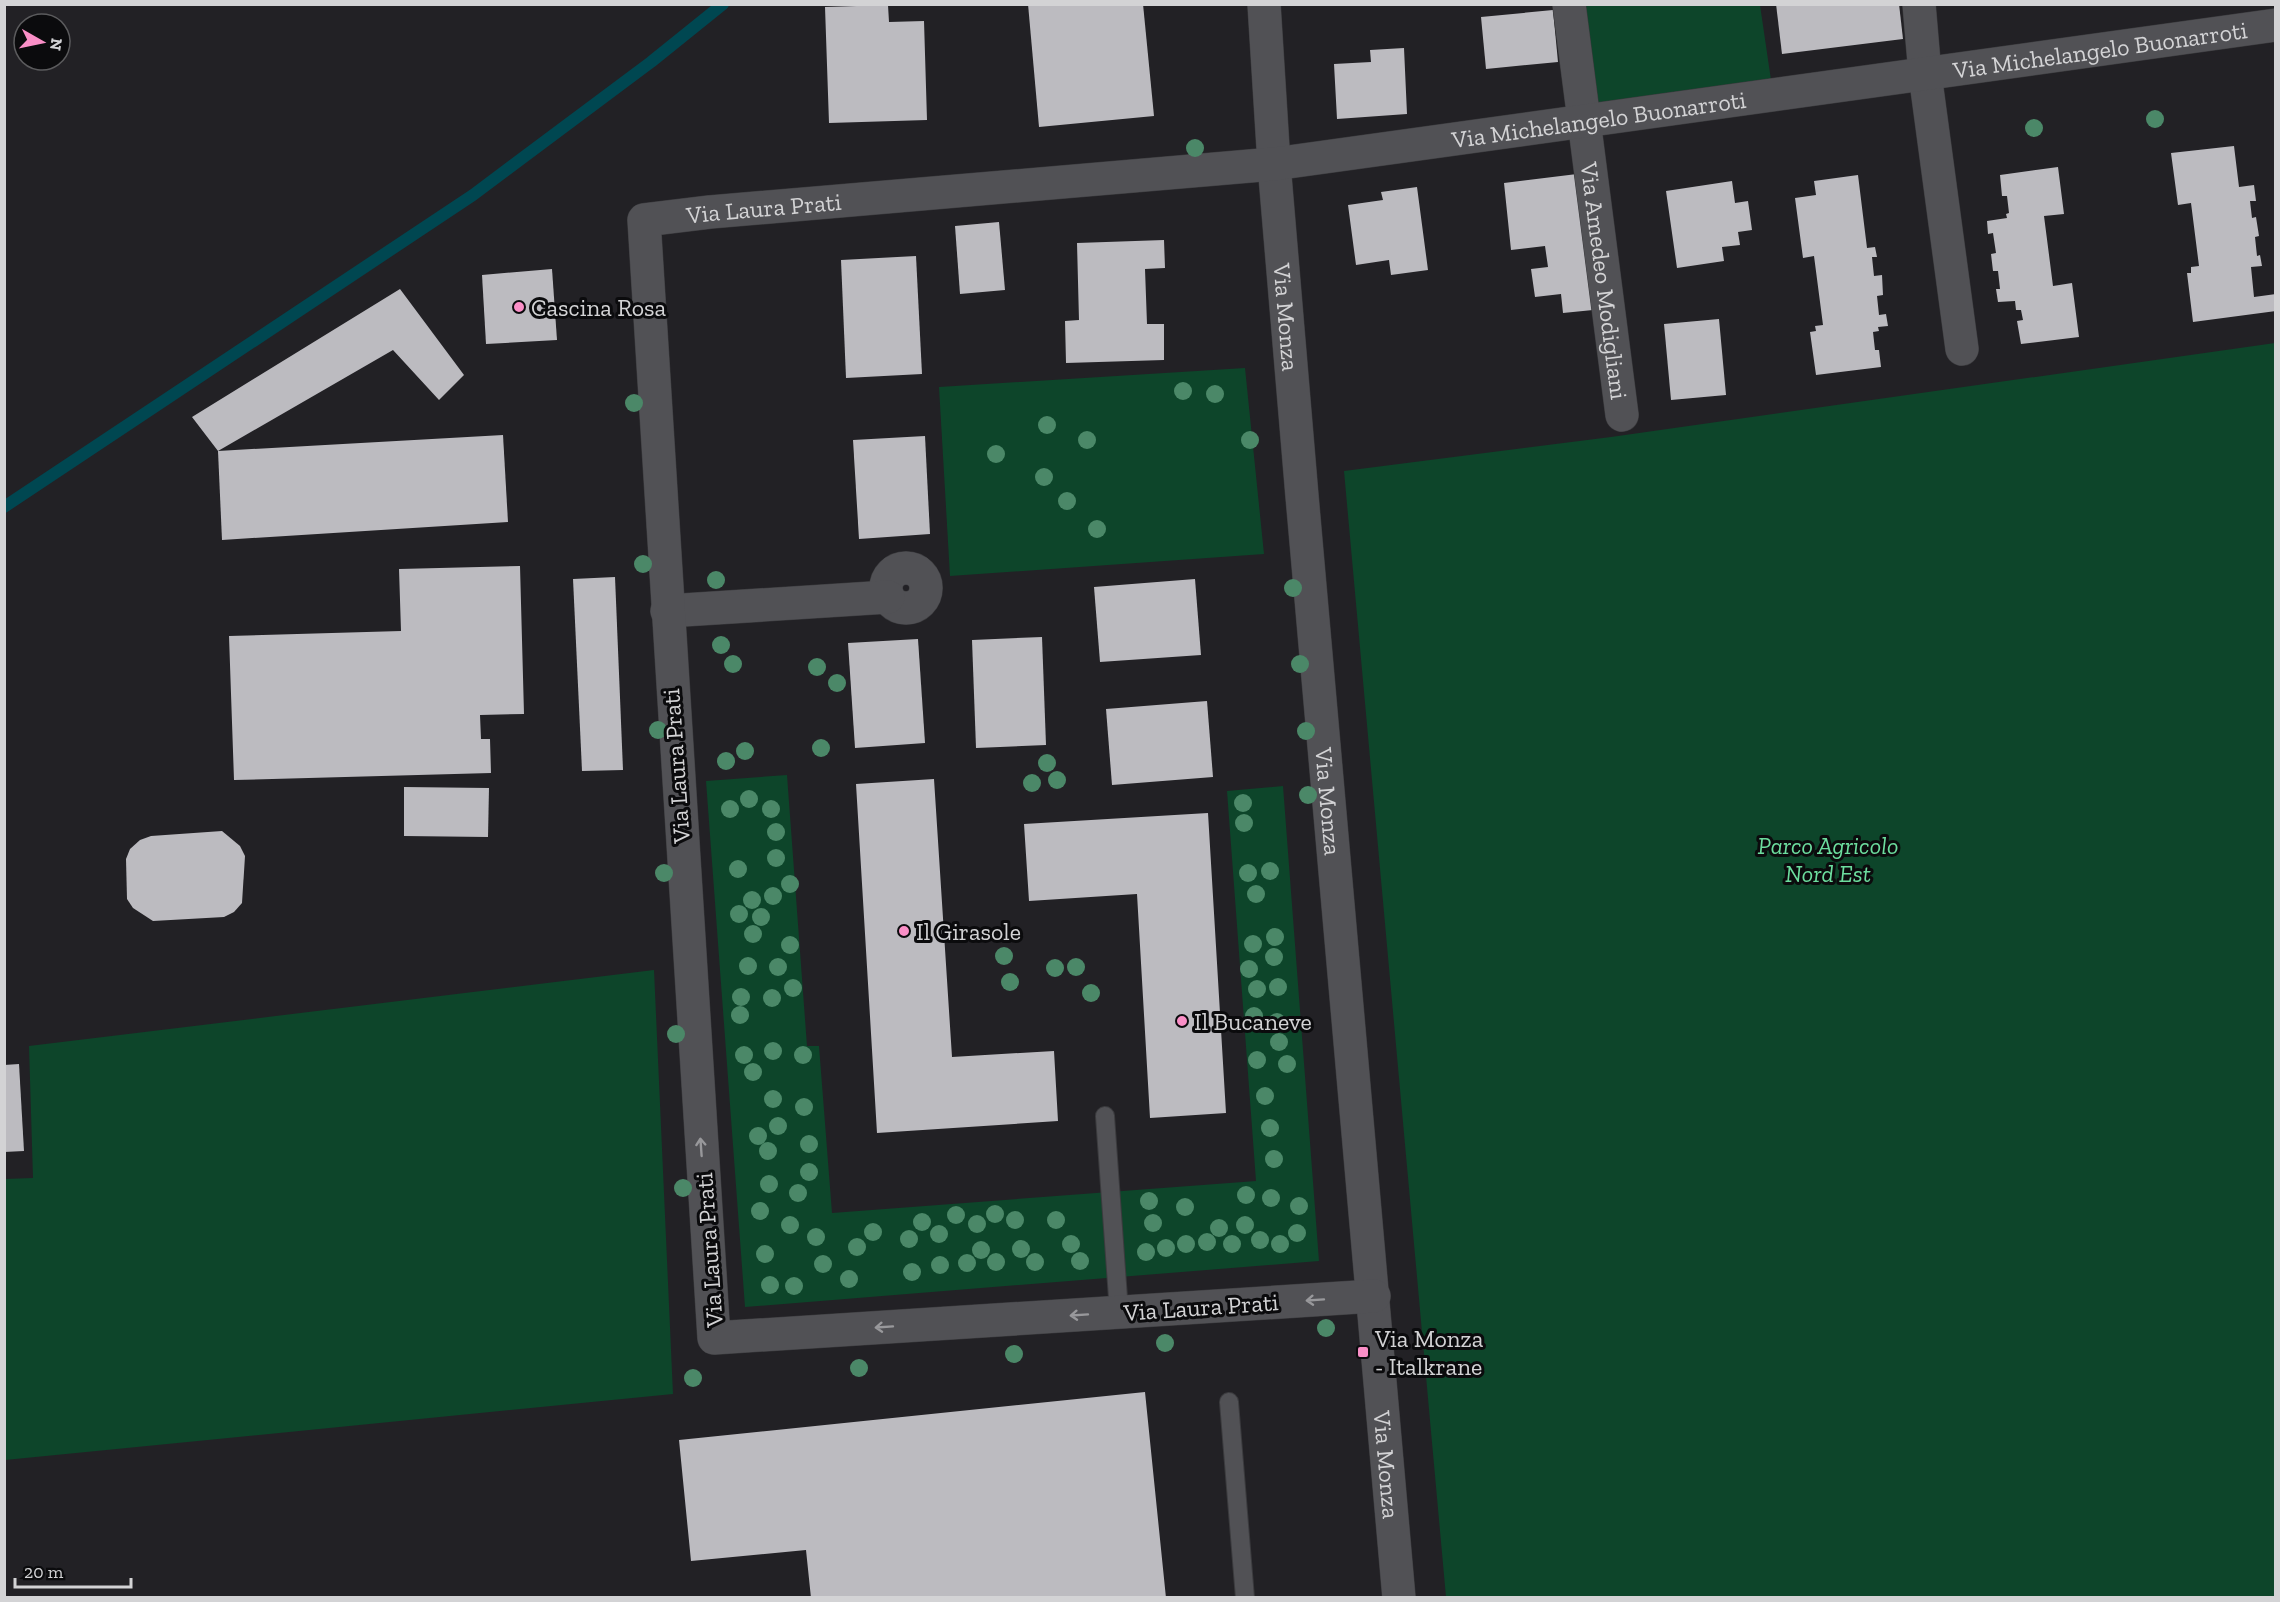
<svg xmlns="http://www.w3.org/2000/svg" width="2280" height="1602" font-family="'Zilla Slab',serif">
<rect width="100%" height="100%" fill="#222125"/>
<!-- green -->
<g fill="#0d452a">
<polygon points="1584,5 1760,5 1771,80 1597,107"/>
<polygon points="2275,343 2275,1597 1446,1597 1344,471 1611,437"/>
<polygon points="1245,368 1264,554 950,576 939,387"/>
<polygon points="787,775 807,1046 819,1046 832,1213 1256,1181 1227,791 1283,786 1319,1261 745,1307 706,781"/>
<polygon points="654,970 673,1394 5,1460 5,1179 33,1178 29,1046"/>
</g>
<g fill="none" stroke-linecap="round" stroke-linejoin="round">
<!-- stream -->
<polyline stroke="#004751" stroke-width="12" points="4,507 473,195 651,62 723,4"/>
</g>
<!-- building -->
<g fill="#bcbbc0">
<polygon points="1028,4 1143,4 1154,116 1039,127"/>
<polygon points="1776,4 1899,4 1903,39 1782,54"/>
<polygon points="888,5 889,22 924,21 927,120 829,123 825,7"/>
<polygon points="1553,10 1558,62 1486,69 1481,17"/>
<polygon points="1404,48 1407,114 1337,119 1334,64 1371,62 1370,50"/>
<polygon points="2234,146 2239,187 2254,185 2256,201 2250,201 2252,218 2256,217 2259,236 2255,237 2257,256 2260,255 2262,266 2251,267 2254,297 2276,294 2276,311 2193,322 2187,273 2191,273 2191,267 2199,266 2191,203 2178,205 2171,153"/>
<polygon points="2058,167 2064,214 2044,216 2053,286 2072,283 2079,337 2021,344 2017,321 2023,320 2021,310 2016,310 2015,301 1998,302 1996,289 2000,289 1998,271 1993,271 1991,254 1996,253 1993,233 1988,234 1987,221 2007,218 2006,214 2009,213 2007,196 2002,196 2000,175"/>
<polygon points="1577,174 1593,310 1563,313 1561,294 1535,297 1531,269 1548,267 1545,246 1511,250 1504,183"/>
<polygon points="1858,175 1867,248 1875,247 1877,257 1872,257 1874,276 1882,275 1883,295 1877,296 1879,315 1886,314 1888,326 1878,327 1879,331 1873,332 1875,350 1879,350 1881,367 1816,375 1810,332 1816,331 1815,326 1823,325 1814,256 1803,258 1795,198 1816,195 1814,181"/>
<polygon points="1732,181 1735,203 1748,201 1752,230 1738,232 1740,245 1722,247 1724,261 1677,268 1666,191"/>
<polygon points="1417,187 1428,270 1391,275 1389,260 1356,265 1348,205 1383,200 1381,192"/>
<polygon points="999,222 1005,290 960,294 955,226"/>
<polygon points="1164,240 1165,268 1145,269 1147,324 1164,324 1164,360 1066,363 1065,321 1079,320 1077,243"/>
<polygon points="916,256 922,374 846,378 841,260"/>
<polygon points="552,269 557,340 486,344 482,275"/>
<polygon points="400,289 464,375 439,400 393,350 218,451 192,417"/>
<polygon points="1719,319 1726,395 1671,400 1664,324"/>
<polygon points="503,435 508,522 222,540 218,451"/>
<polygon points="925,436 930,534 859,539 853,440"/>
<polygon points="520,566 524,714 480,715 481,739 490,739 491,773 234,780 229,636 401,631 399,569"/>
<polygon points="615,577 623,770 582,771 573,579"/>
<polygon points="1195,579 1201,655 1100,662 1094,587"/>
<polygon points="1042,637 1046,745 976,748 972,640"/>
<polygon points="918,639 925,743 855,748 848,643"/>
<polygon points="1207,701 1213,777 1112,785 1106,709"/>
<polygon points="934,779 952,1057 1054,1051 1058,1121 877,1133 856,784"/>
<polygon points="404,787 489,788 488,837 404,836"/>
<polygon points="1208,813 1226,1113 1150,1118 1137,894 1029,901 1024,824"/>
<polygon points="222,831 240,846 245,856 242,903 234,912 224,917 153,921 133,908 127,899 126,859 130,849 140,840 151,836"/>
<polygon points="19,1064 24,1151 4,1152 4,1065"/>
<polygon points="1145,1392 1166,1598 811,1598 806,1550 691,1561 679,1440"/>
</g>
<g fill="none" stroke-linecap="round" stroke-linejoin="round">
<!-- service casing -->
<g stroke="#3b3b3e" stroke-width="20">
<g id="service">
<polyline points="1105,1116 1119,1312"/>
<polyline points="1229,1402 1245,1598"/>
</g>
</g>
<!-- minor casing -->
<g stroke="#3b3b3e" stroke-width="34">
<g id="minor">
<path id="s1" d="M1264 4 1274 164 1302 496 1399 1598"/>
<path id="s2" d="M1569 4 1622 415"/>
<polyline points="1919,4 1925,74 1962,349"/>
<circle cx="906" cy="588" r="20"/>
<polyline points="667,611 888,597"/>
<path id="s3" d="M1374 1296 714 1338 644 220 710 212 1274 164 2276 25"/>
</g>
</g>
<!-- service -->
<use href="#service" stroke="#515155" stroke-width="18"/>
<!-- minor -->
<use href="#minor" stroke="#515155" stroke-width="33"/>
</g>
<!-- trees -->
<g fill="#4b8868">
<circle cx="2155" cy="119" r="9"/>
<circle cx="2034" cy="128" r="9"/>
<circle cx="1195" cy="148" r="9"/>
<circle cx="1183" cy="391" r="9"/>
<circle cx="1215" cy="394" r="9"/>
<circle cx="634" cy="403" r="9"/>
<circle cx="1047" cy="425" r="9"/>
<circle cx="1087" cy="440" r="9"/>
<circle cx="1250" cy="440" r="9"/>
<circle cx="996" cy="454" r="9"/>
<circle cx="1044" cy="477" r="9"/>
<circle cx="1067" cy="501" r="9"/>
<circle cx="1097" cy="529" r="9"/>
<circle cx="643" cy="564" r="9"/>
<circle cx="716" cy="580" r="9"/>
<circle cx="1293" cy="588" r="9"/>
<circle cx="721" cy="645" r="9"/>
<circle cx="733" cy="664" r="9"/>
<circle cx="1300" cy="664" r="9"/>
<circle cx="817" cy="667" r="9"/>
<circle cx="837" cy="683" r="9"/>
<circle cx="658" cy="730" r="9"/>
<circle cx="1306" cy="731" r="9"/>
<circle cx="821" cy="748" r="9"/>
<circle cx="745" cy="751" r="9"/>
<circle cx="726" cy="761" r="9"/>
<circle cx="1047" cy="763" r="9"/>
<circle cx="1057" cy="780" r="9"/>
<circle cx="1032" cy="783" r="9"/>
<circle cx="1308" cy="795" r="9"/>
<circle cx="749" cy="799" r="9"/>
<circle cx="1243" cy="803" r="9"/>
<circle cx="730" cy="809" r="9"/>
<circle cx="771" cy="809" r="9"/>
<circle cx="1244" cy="823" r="9"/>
<circle cx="776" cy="832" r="9"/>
<circle cx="776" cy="858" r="9"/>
<circle cx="738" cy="869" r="9"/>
<circle cx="1270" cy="871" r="9"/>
<circle cx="664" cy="873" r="9"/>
<circle cx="1248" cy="873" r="9"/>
<circle cx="790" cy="884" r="9"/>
<circle cx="1256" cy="894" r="9"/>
<circle cx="773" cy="896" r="9"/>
<circle cx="752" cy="900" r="9"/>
<circle cx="739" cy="914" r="9"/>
<circle cx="761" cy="917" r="9"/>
<circle cx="753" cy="934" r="9"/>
<circle cx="1275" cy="937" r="9"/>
<circle cx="1253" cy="944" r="9"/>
<circle cx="790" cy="945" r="9"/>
<circle cx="1004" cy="956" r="9"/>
<circle cx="1274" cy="957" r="9"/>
<circle cx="748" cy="966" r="9"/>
<circle cx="778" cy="967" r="9"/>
<circle cx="1076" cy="967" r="9"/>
<circle cx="1055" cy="968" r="9"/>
<circle cx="1249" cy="969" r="9"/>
<circle cx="1010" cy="982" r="9"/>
<circle cx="1278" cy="987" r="9"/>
<circle cx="793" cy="988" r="9"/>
<circle cx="1257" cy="989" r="9"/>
<circle cx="1091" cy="993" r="9"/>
<circle cx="741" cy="997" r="9"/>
<circle cx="772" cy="998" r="9"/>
<circle cx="740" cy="1015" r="9"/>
<circle cx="1254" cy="1016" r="9"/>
<circle cx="1277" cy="1022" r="9"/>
<circle cx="676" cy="1034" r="9"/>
<circle cx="1279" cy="1042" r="9"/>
<circle cx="773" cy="1051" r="9"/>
<circle cx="744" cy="1055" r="9"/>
<circle cx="803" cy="1055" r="9"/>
<circle cx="1257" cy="1060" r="9"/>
<circle cx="1287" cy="1064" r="9"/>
<circle cx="753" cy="1072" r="9"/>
<circle cx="1265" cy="1096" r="9"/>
<circle cx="773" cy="1099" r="9"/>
<circle cx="804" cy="1107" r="9"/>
<circle cx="778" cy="1126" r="9"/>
<circle cx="1270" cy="1128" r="9"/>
<circle cx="758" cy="1136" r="9"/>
<circle cx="809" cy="1144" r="9"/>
<circle cx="768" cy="1151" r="9"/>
<circle cx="1274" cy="1159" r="9"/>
<circle cx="809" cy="1172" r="9"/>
<circle cx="769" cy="1184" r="9"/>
<circle cx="683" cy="1188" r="9"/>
<circle cx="798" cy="1193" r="9"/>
<circle cx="1246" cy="1195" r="9"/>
<circle cx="1271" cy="1198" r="9"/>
<circle cx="1149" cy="1201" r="9"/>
<circle cx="1299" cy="1206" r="9"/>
<circle cx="1185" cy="1207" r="9"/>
<circle cx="760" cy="1211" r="9"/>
<circle cx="995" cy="1214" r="9"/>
<circle cx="956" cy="1215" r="9"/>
<circle cx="1015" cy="1220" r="9"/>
<circle cx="1056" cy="1220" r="9"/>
<circle cx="922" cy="1222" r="9"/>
<circle cx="1153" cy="1223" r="9"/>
<circle cx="977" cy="1224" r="9"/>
<circle cx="790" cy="1225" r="9"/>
<circle cx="1245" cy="1225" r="9"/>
<circle cx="1219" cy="1228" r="9"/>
<circle cx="873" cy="1232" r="9"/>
<circle cx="1297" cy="1233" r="9"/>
<circle cx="939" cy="1234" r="9"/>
<circle cx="816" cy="1237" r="9"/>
<circle cx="909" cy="1239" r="9"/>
<circle cx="1260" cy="1240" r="9"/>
<circle cx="1207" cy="1242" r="9"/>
<circle cx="1071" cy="1244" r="9"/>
<circle cx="1186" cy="1244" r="9"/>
<circle cx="1232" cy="1244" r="9"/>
<circle cx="1280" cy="1244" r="9"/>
<circle cx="857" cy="1247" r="9"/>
<circle cx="1166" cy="1248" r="9"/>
<circle cx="1021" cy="1249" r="9"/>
<circle cx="981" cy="1250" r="9"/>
<circle cx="1146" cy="1252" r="9"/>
<circle cx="765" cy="1254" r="9"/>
<circle cx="1080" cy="1261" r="9"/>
<circle cx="996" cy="1262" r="9"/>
<circle cx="1035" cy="1262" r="9"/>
<circle cx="967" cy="1263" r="9"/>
<circle cx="823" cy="1264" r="9"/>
<circle cx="940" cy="1265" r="9"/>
<circle cx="912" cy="1272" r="9"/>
<circle cx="849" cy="1279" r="9"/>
<circle cx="770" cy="1285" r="9"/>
<circle cx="794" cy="1286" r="9"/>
<circle cx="1326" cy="1328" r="9"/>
<circle cx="1165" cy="1343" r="9"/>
<circle cx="1014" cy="1354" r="9"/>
<circle cx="859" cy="1368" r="9"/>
<circle cx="693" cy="1378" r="9"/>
</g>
<!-- one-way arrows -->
<defs><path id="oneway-shaft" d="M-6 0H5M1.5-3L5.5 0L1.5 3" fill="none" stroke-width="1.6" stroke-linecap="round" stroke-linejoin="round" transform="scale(1.5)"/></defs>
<g stroke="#98989b">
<use href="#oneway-shaft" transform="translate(701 1147) rotate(-94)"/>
<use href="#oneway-shaft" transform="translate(1315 1300) rotate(176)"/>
<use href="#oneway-shaft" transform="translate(1079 1315) rotate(176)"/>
<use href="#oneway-shaft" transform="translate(884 1327) rotate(176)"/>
</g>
<!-- markers -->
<g fill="#fa8fc7" stroke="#0b0b0d" stroke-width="2">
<circle cx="519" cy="307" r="6"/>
<circle cx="904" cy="931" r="6"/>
<circle cx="1182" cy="1021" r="6"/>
<rect x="1357" y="1346" width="12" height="12" rx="3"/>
</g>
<g text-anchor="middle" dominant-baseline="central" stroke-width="6" stroke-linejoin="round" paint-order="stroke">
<!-- street labels -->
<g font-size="24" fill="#d3d3d5" stroke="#0b0b0d">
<text stroke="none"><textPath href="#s3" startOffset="3248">Via Michelangelo Buonarroti</textPath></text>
<text stroke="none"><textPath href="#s3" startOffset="2742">Via Michelangelo Buonarroti</textPath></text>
<text stroke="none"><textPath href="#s3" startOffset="1902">Via Laura Prati</textPath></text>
<text stroke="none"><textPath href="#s2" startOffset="279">Via Amedeo Modigliani</textPath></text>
<text stroke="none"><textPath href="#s1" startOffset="314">Via Monza</textPath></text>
<text transform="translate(676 766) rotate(-94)">Via Laura Prati</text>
<text stroke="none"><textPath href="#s1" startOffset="800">Via Monza</textPath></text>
<text transform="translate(709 1250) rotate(-94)">Via Laura Prati</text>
<text transform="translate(1201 1307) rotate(-4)">Via Laura Prati</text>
<text stroke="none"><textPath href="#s1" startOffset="1466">Via Monza</textPath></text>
</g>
<!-- poi labels -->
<g font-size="24" fill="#d3d3d5" stroke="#0b0b0d" text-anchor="start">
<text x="531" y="307">Cascina Rosa</text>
<text x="916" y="931">Il Girasole</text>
<text x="1194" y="1021">Il Bucaneve</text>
<text x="1375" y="1338">Via Monza<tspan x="1375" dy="28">- Italkrane</tspan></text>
</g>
<!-- park labels -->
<g font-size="24" font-style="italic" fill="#6cdd9e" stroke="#0b0b0d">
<text x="1828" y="845">Parco Agricolo<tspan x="1828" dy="28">Nord Est</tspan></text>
</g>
</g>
<!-- border -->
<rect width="2280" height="1602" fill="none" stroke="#d3d3d5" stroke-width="12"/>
<!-- north arrow -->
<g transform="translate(42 42) rotate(99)"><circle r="28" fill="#0b0b0d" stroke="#5b5b5d" stroke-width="1.5"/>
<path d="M0-4.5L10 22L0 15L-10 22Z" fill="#fa8fc7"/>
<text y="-9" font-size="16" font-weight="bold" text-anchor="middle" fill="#d3d3d5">N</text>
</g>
<!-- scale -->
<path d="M15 1578v9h116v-9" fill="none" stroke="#d3d3d5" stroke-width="3"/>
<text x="24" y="1578" font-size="18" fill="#d3d3d5" stroke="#0b0b0d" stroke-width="4.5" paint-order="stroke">20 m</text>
</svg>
